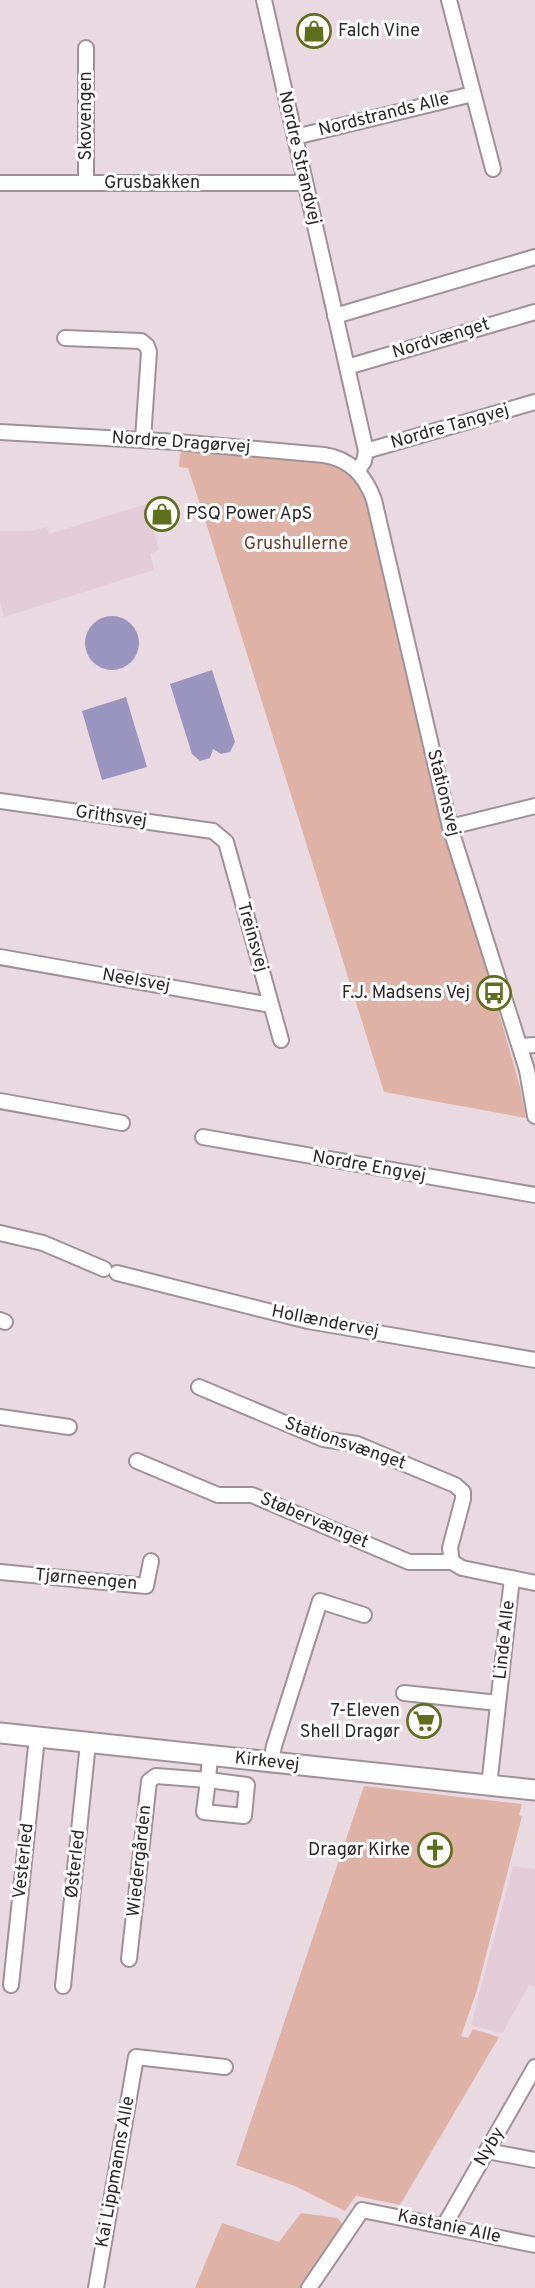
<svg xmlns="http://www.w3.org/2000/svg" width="535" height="2288" font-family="Overpass,sans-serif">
<rect width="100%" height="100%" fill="#e9dae2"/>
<!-- built -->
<g fill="#e3ccd8">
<polygon points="146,504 159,550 150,554 154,570 4,617 0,601 0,531 29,531 47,527 49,534"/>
<polygon points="513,1866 535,1869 535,1987 529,1985 502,2034 471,2025"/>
</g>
<!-- green -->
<g fill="#deb2a4">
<polygon points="185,449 322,461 343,467 362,487 370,510 395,624 475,928 520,1087 526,1118 384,1092 201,507 188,468 179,467 180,454"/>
<polygon points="364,1786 522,1804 519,1815 522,1816 477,1990 461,2036 468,2038 473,2029 499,2037 400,2205 357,2196 358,2193 345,2211 295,2186 236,2165"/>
<polygon points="301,2213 338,2218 344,2227 302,2288 195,2288 222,2223 279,2242"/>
</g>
<!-- water -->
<g fill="#9a95bf">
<circle cx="112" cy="643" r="27"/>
<polygon points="212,670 235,742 230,752 221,754 213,749 210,758 200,761 192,754 170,684"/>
<polygon points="126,697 147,767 102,780 82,711"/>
</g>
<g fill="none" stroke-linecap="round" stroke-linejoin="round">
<!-- minor casing -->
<g stroke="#a09199" stroke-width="18">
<g id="minor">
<polyline points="264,0 366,451 364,461 358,470"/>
<polyline points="449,0 493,169"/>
<polyline points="86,48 86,183"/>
<polyline points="295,137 473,94"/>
<polyline points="0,183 305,183"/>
<polyline points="335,316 535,257"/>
<polyline points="65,338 141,341 147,346 149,352 143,439"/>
<polyline points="347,367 535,312"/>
<path d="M0 432 177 442 324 455C350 459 365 475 374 500L450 827 527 1070 535 1116"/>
<polyline points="366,451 535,402"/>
<polyline points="0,801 213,831 226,842 281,1040"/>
<polyline points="450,827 535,806"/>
<polyline points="0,957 271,1005"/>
<polyline points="520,1046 535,1045"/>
<polyline points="0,1101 122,1123"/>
<polyline points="203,1137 535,1195"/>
<polyline points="0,1233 43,1243 104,1269"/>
<polyline points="117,1273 308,1321 535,1360"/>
<polyline points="0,1320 5,1322"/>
<polyline points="199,1387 323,1439 357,1444 455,1485 463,1492 463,1499 450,1548 452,1562"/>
<polyline points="0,1417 69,1427"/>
<polyline points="137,1461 218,1495 252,1495 409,1562 452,1562"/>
<polyline points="452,1562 462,1568 535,1583"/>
<polyline points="0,1572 146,1586 151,1561"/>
<polyline points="404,1693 498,1703"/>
<polyline points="271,1762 274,1746 320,1601 364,1615"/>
<polygon points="208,1780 247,1785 244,1816 204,1812"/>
<polyline points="489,1786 512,1578"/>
<polyline points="129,1959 149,1781 156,1776 208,1780 210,1756"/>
<polyline points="11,1985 37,1737"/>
<polyline points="63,1986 88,1743"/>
<polyline points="487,2151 535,2160"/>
<polyline points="444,2226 535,2067"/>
<polyline points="96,2288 136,2057 225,2067"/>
<polyline points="309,2288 362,2210 535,2245"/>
</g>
</g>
<!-- major casing -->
<g stroke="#a09199" stroke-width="23">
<polyline id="major" points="0,1733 535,1790"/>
</g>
<!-- minor -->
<use href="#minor" stroke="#fff" stroke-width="14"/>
<!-- major -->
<use href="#major" stroke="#fff" stroke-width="19"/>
</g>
<!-- icons -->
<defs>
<g id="shop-ring" transform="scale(1.75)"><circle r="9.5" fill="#fff" stroke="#5e6f1c" stroke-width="1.5"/><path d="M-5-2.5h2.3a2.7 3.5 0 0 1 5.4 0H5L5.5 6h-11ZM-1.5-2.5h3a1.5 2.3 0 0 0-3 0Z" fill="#5e6f1c"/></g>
<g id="bus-ring" transform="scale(1.75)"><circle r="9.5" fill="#fff" stroke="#5e6f1c" stroke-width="1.5"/><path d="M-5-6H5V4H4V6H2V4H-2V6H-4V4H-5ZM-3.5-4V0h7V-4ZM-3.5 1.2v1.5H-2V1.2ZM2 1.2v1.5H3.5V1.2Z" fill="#5e6f1c"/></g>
<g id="supermarket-ring" transform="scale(1.75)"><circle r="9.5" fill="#fff" stroke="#5e6f1c" stroke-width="1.5"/><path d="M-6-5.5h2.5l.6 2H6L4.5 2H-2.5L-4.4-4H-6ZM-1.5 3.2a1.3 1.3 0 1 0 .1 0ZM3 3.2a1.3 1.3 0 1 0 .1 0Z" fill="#5e6f1c"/></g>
<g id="church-ring" transform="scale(1.75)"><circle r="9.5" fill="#fff" stroke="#5e6f1c" stroke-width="1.5"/><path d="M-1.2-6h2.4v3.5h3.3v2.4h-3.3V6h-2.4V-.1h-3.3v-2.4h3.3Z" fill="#5e6f1c"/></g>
</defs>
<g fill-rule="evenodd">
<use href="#shop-ring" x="314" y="31"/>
<use href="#shop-ring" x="162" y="514"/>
<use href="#bus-ring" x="494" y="993"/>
<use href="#supermarket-ring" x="424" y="1721"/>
<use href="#church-ring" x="435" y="1850"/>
</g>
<g text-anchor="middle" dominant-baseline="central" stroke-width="6" stroke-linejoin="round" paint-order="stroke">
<!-- poi labels -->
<g font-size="18" fill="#2d272a" stroke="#fff" text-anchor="end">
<text x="338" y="31" text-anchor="start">Falch Vine</text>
<text x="186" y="514" text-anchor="start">PSQ Power ApS</text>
<text x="470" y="993">F.J. Madsens Vej</text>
<text x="400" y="1711">7-Eleven<tspan x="400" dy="21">Shell Dragør</tspan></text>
<text x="410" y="1850">Dragør Kirke</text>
</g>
<!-- street labels -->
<g font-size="18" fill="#2d272a" stroke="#fff">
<text transform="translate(384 115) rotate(-14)">Nordstrands Alle</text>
<text transform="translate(86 116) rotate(-90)">Skovengen</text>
<text transform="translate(299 158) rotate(77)">Nordre Strandvej</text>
<text x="152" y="183">Grusbakken</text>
<text transform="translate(441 339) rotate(-17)">Nordvænget</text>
<text transform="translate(450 427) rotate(-16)">Nordre Tangvej</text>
<text transform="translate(181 443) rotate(4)">Nordre Dragørvej</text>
<text transform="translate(443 793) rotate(76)">Stationsvej</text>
<text transform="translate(111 817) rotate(8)">Grithsvej</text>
<text transform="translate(252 937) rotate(74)">Treinsvej</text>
<text transform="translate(136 981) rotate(10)">Neelsvej</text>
<text transform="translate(369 1167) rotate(10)">Nordre Engvej</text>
<text transform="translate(325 1322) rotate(11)">Hollændervej</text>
<text transform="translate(345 1444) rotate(19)">Stationsvænget</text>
<text transform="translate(314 1521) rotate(23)">Støbervænget</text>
<text transform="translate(86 1580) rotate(5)">Tjørneengen</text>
<text transform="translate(505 1640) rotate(-84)">Linde Alle</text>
<text transform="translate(267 1762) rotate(6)">Kirkevej</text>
<text transform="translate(24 1861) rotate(-84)">Vesterled</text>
<text transform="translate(140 1861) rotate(-84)">Wiedergården</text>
<text transform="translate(76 1864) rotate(-84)">Østerled</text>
<text transform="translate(490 2147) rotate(-60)">Nyby</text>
<text transform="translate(116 2172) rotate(-80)">Kai Lippmanns Alle</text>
<text transform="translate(449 2227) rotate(12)">Kastanie Alle</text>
</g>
<!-- park labels -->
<g font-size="18" fill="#773a26" stroke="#fff">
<text x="296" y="544">Grushullerne</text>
</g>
</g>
</svg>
